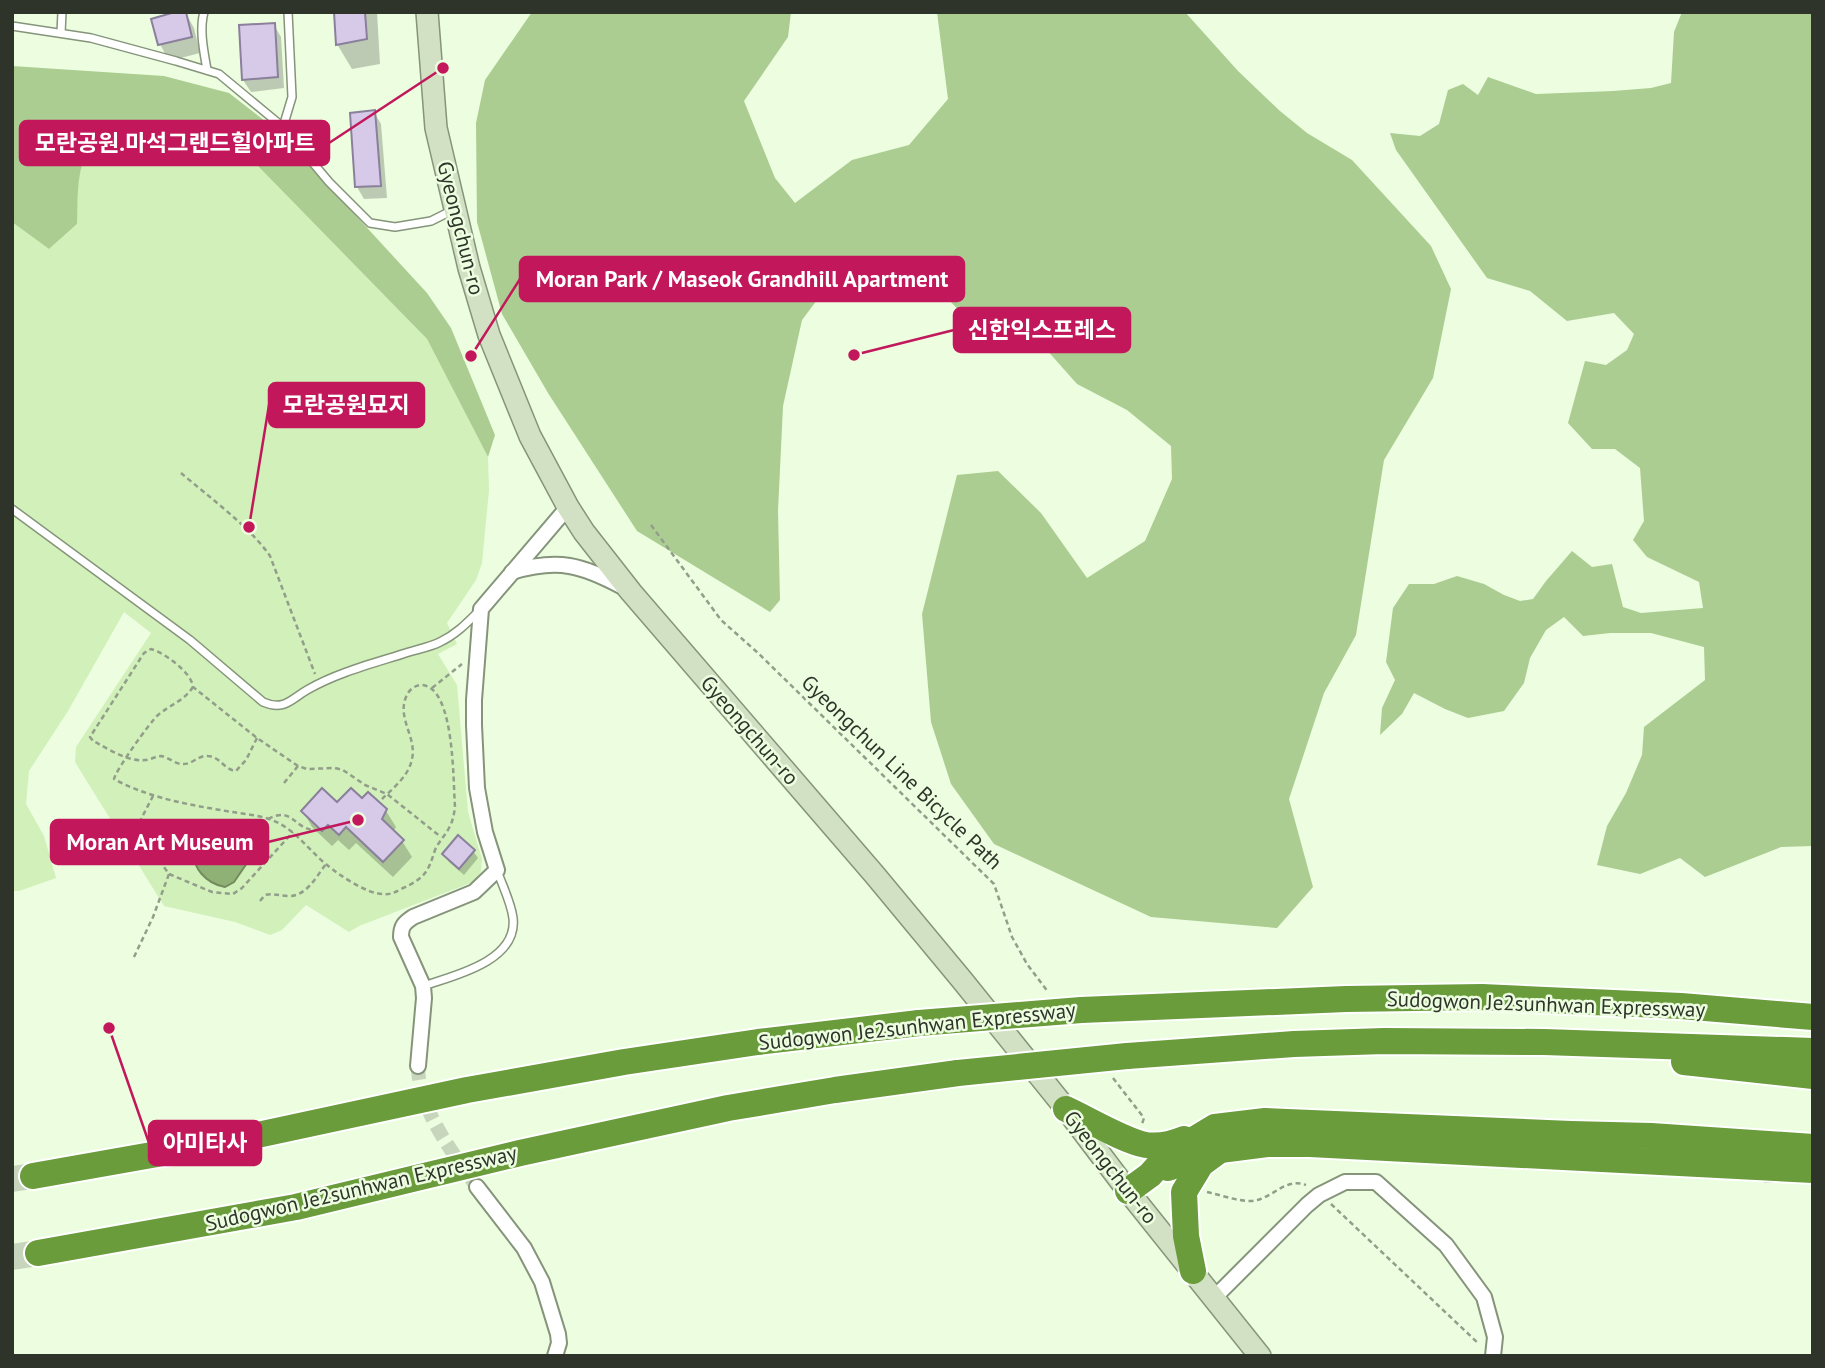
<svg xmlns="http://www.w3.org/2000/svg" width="1825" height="1368" font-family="'PT Sans','Noto Sans KR',sans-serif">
<rect width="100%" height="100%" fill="#ecfde0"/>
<!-- green -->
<path fill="#d1f0ba" d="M148 129 189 135 224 146 255 163 427 339 488 457 489 490 482 563 476 580 447 623 457 644 438 654 457 685 468 812 482 859 481 872 473 882 359 926 349 932 306 905 282 930 270 935 235 922 164 906 75 762 76 747 151 633 124 612 68 711 29 771 26 804 44 836 56 878 19 891H12V222L49 249 77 224C78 188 74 144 115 131 125 128 138 129 148 129Z"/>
<!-- forest -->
<g fill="#abcd91">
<polygon points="532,12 791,12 788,37 744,101 775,178 795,203 852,160 909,145 948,99 937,12 1185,12 1238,71 1280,111 1307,133 1352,160 1431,246 1451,289 1433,378 1384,460 1356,635 1324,693 1289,799 1313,887 1277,928 1151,917 994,844 951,784 931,722 922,614 957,475 998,471 1041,513 1087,578 1145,541 1172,479 1171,446 1127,410 1077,384 1030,331 990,343 948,299 908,260 841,268 802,320 783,406 778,511 780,600 770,612 637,531 548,393 502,314 477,222 476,123 485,80"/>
<polygon points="1682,12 1813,12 1813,846 1781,847 1705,877 1680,858 1640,874 1597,865 1607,826 1626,793 1642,755 1644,727 1705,680 1704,647 1651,633 1610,633 1583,636 1564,617 1546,630 1530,658 1524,683 1504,711 1468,718 1445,709 1414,693 1402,714 1380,735 1382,708 1395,680 1386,662 1393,608 1409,584 1434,584 1457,576 1484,584 1504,595 1520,601 1533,599 1546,581 1572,551 1592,567 1612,564 1623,607 1641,613 1703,608 1699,582 1647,557 1633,540 1644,521 1640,468 1615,449 1592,449 1568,423 1585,361 1606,365 1627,350 1634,334 1614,313 1567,321 1530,291 1487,278 1396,150 1390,133 1420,136 1439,124 1448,90 1463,84 1478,95 1488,77 1536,94 1613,91 1651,88 1671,83 1674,32"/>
<path d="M12 66 164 76 229 93 278 131 427 293 451 328 495 435 488 457 427 339 255 163C244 157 233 149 221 145 187 132 106 111 86 154 76 176 78 201 77 224L49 249 12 222Z"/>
</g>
<!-- water -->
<path fill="#90b176" stroke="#738c5f" stroke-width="2" d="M216 820 251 832 257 839 256 850 234 882 225 887C208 884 188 867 197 848 201 838 210 829 216 820Z"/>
<!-- shadow -->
<g fill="#0003">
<polygon points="185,12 194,28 200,53 169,61 160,44"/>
<polygon points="336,12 377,12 380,64 352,69 337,44"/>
<polygon points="274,25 281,37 284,88 251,92 243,80"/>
<polygon points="374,112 381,124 387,198 364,199 357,187"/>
<polygon points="362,801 386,811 396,827 393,832 402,841 412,857 393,877 356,843 349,850 338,840 332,846 312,827 303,811"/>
<polygon points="473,851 478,858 464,875 449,862 444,854"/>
<polygon points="1791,1136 1797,1183 1764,1183 1762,1179"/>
</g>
<!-- building -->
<g fill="#d6cae8" stroke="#8a809b" stroke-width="2">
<polygon points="175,12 186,12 192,37 158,45 151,19"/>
<polygon points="334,12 365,12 367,39 336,45"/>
<polygon points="275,23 278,77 242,80 239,25"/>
<polygon points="375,110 381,186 355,187 350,113"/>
<polygon points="322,788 337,802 351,788 362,798 368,792 387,809 382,819 404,840 383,862 346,827 339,835 328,825 322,831 301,811"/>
<polygon points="458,835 475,850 459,869 442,854"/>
</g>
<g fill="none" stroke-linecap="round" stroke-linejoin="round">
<!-- street-tunnel -->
<path stroke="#c6d5bb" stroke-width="14" stroke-dasharray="14 7" stroke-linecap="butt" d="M418 1066C418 1109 453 1153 477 1187"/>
<!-- highway-tunnel -->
<g stroke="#c6d5bb" stroke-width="26" stroke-dasharray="26 13" stroke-linecap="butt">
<polyline points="12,1179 33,1176"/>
<polyline points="12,1257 38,1253"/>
</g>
<!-- lane casing -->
<g stroke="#85947a" stroke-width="10">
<g id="lane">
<path d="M204 12C199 30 204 52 207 70"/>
<polyline points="12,26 91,38 176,61 219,74 283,127 329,182 370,223 395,227 431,221 451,211"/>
<polyline points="61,33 62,12"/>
<polyline points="283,127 292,97 288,12"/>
<path d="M12 509 190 640 263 702C284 711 290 700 307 690 338 672 375 663 409 652 419 649 430 647 440 642 455 635 466 624 478 612"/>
<path d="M423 986C454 976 518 961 513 918 511 902 502 885 497 870"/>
</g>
</g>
<!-- street casing -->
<g stroke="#85947a" stroke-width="18">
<g id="street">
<path d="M512 572C558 558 582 565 623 587"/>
<path d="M418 1066 424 998 423 986 401 937C401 926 404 923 413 917L474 892 497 870 485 832 477 788 474 725V700L481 609 568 507"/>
<polyline points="477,1187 524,1248 542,1282 558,1334 559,1343 555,1356"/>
<polyline points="1214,1298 1307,1205 1319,1195 1345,1182 1376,1182 1446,1245 1484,1297 1495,1337 1493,1356"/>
</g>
</g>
<!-- secondary casing -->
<g stroke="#85947a" stroke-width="24">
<polyline id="secondary" points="427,12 436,128 469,268 489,335 530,436 568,507 584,532 631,592 874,874 962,980 1066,1109 1128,1191 1260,1356"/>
</g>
<!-- highway casing -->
<g stroke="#fff" stroke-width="30">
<g id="highway">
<polyline points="1081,1010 1346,999 1482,997 1681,1006 1813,1017"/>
<polyline points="1127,1056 1294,1044 1384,1041 1544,1042 1813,1051"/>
<polyline points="1684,1062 1813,1076"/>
<path d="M1066 1109C1088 1119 1124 1141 1146 1145 1159 1147 1172 1144 1184 1139"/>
<polyline points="1168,1168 1220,1150 1267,1144 1310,1144 1813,1170"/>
<polyline points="33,1176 225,1142 467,1090 624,1062 758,1042 919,1023"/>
<polyline points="1128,1191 1150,1175 1167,1156 1215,1127 1265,1121 1571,1134 1651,1136 1813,1147"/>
<polyline points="38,1253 296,1207 520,1153 728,1108 835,1090 958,1073"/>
<polyline points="1193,1271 1186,1236 1184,1192 1201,1164 1216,1153"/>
</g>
</g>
<!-- path -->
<g stroke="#929e8a" stroke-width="2.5" stroke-dasharray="5 3.5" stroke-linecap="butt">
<path d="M181 473C209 497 250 527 270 556L315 674"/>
<polyline points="651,525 721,620 758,653 994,884 1012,937 1027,964 1048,992"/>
<path d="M193 687C184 701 171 704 158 715 150 722 116 770 114 779 151 799 191 805 232 812 244 814 257 815 269 819 294 827 307 849 327 865 339 875 367 894 383 894 390 895 396 892 403 888 425 878 428 872 435 850 439 841 445 836 449 828 453 821 454 814 455 807 453 783 455 687 422 685 414 685 408 691 406 697 397 719 417 737 412 759 409 776 392 789 380 801"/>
<polyline points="432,688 462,664"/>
<path d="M257 738 246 760 236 771C224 770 221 757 208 756 198 755 192 765 182 764 175 764 168 757 161 756 156 756 150 760 145 760 127 762 109 749 93 741L90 737 144 653 151 649C165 653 192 673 193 687L257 738 298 766 307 769 335 768 343 770 365 785 387 794 441 837"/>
<polyline points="284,783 298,766"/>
<path d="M268 819C293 806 294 829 314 830"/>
<polyline points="169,874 212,892 233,894 242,888 293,832"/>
<path d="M260 901 265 895C274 893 280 896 288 896 306 897 316 877 326 864"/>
<polyline points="134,957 153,917 169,874 155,855 141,843 138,833 139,823 153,796"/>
<polyline points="1113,1078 1144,1118 1142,1124"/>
<path d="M1207 1192C1221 1195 1236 1201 1251 1201 1272 1200 1284 1177 1306 1185"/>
<polyline points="1331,1204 1479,1344"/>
</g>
<!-- lane -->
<use href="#lane" stroke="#fff" stroke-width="7"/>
<!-- street -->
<use href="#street" stroke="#fff" stroke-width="14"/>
<!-- secondary -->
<use href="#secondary" stroke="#d2e1c4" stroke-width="21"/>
<!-- highway -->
<use href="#highway" stroke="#6a9c3b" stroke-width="26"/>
<!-- highway-bridge casing -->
<g stroke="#fff" stroke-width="30" stroke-linecap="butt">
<g id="highway-bridge">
<polyline points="919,1023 1081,1010"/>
<polyline points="958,1073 1127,1056"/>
</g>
</g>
<!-- highway-bridge -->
<use href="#highway-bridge" stroke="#6a9c3b" stroke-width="26"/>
</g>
<g text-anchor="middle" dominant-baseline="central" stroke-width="5" stroke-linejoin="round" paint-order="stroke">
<!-- street labels -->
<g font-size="21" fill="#2e3429" stroke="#ecfde0">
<text transform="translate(461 228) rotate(76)">Gyeongchun-ro</text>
<text transform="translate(750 730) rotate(49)">Gyeongchun-ro</text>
<text transform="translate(902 772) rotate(44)">Gyeongchun Line Bicycle Path</text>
<text transform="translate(1546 1004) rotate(2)">Sudogwon Je2sunhwan Expressway</text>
<text transform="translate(917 1026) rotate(-6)">Sudogwon Je2sunhwan Expressway</text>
<text transform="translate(1111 1167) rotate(52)">Gyeongchun-ro</text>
<text transform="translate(361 1188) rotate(-13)">Sudogwon Je2sunhwan Expressway</text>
</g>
</g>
<!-- callouts -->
<path fill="none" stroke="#c2185b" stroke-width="2.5" d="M443 68L329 143M471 356L520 279M854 355L954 330M249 527L269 405M358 820L268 842M109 1028L149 1143"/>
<g fill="#c2185b" stroke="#ecfde0" stroke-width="2.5">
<circle cx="443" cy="68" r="7"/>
<circle cx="471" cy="356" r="7"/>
<circle cx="854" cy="355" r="7"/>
<circle cx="249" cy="527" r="7"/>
<circle cx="358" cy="820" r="7"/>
<circle cx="109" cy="1028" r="7"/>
</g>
<g fill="#c2185b" stroke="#c2185b" stroke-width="2.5">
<rect x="20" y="121" width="309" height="44" rx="7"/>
<rect x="520" y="257" width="444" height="44" rx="7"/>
<rect x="954" y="308" width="176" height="44" rx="7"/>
<rect x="269" y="383" width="155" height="44" rx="7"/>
<rect x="51" y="820" width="217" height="44" rx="7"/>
<rect x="149" y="1121" width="112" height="44" rx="7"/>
</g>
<g font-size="23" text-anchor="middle" font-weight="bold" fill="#fff">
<text x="175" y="151">모란공원.마석그랜드힐아파트</text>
<text x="742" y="287">Moran Park / Maseok Grandhill Apartment</text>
<text x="1042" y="338">신한익스프레스</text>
<text x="346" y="413">모란공원묘지</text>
<text x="160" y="850">Moran Art Museum</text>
<text x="205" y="1151">아미타사</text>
</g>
<!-- border -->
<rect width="1825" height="1368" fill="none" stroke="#2e3429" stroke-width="28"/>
</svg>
